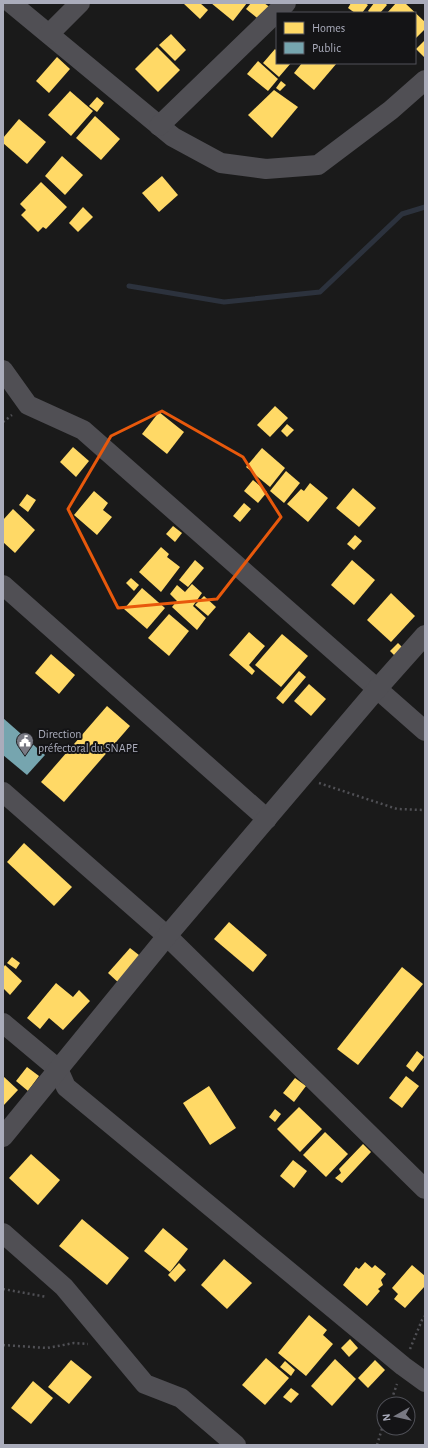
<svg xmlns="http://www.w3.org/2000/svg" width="428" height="1448" font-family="'Alegreya Sans',sans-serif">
<rect width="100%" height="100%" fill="#1a1a1a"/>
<!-- homes -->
<g fill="#ffd966">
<polygon points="183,3 200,3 208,10 200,19"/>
<polygon points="211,3 247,3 233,21"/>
<polygon points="251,3 264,3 271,8 261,21 246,9"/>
<polygon points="351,3 365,3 368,5 362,13 355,13 348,8"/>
<polygon points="374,3 385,3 387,5 380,13 370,13 368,11"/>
<polygon points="396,3 405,3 425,22 425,29 415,39 415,13 387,13"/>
<polygon points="171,34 186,50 175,61 159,45"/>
<polygon points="425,40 425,58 416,49"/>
<polygon points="157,47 180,70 158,92 135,69"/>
<polygon points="275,49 277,51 277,63 291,63 279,77 263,63"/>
<polygon points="57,57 70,69 49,93 36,81"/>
<polygon points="258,61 278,79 268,91 247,74"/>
<polygon points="302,63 337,63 314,90 294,73"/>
<polygon points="281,81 286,85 280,91 276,88"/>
<polygon points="274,90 298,107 272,138 248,115"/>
<polygon points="70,91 93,111 71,136 48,115"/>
<polygon points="97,97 104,103 97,112 89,106"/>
<polygon points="95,116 120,139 101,160 76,138"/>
<polygon points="19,119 46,142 27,164 3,143 3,138"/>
<polygon points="62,156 83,175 65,195 45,176"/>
<polygon points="162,176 178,195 159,212 142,193"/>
<polygon points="41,182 67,207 46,229 43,227 38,232 21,215 26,210 20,204"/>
<polygon points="83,207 93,217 78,232 69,223"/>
<polygon points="275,406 288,418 270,437 257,425"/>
<polygon points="159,412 184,432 167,454 142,434"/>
<polygon points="287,424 294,430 287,437 281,431"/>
<polygon points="73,447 89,461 76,477 60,462"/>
<polygon points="262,448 285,468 270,487 246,467"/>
<polygon points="286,471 300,483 284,503 270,491"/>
<polygon points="253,480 267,492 258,503 244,491"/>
<polygon points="310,483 328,498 308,522 287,504 301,489 304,491"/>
<polygon points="353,488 376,508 359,527 336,508"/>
<polygon points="94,491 108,503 103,510 112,517 97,535 74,515"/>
<polygon points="27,494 36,500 28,512 19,505"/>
<polygon points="244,503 251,509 240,522 233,516"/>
<polygon points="13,509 35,530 15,553 3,542 3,520"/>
<polygon points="173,526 182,533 175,542 166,534"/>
<polygon points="355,535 362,541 354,550 347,544"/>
<polygon points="161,547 169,554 167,557 180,567 161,592 139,572"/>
<polygon points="195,560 204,568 188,587 179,580"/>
<polygon points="352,560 375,580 354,605 331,585"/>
<polygon points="131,578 139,585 134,591 126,583"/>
<polygon points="192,584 202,593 193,606 206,618 197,630 172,607 177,601 170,594 177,585 185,592"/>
<polygon points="142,588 165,608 147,629 124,609"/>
<polygon points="391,593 415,616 391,642 367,620"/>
<polygon points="204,596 216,607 208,616 195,605"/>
<polygon points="169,614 189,631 169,656 148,638"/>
<polygon points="249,632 265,646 249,665 255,671 252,675 229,655"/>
<polygon points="282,634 308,656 281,687 255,665"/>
<polygon points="398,643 406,651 398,659 390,651"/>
<polygon points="51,654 75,675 59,694 35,673"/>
<polygon points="299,671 306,677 283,704 276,698"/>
<polygon points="309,684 326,699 311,716 294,701"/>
<polygon points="107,706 130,726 64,802 41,782"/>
<polygon points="24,843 72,887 54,906 7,862"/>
<polygon points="229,922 267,955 253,972 214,939"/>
<polygon points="130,948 144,959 121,985 108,973"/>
<polygon points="12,957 20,963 16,969 7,963"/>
<polygon points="5,965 22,981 10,995 3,988 3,968"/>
<polygon points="402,967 423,984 358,1065 337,1049"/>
<polygon points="56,983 73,997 79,990 90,1001 63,1030 49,1018 40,1029 27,1018"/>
<polygon points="417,1051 424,1057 413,1072 406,1066"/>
<polygon points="27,1067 39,1076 28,1091 16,1081"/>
<polygon points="3,1076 18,1090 3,1106"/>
<polygon points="406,1076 419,1086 402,1108 389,1098"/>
<polygon points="295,1078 306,1086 294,1102 283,1093"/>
<polygon points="209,1086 236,1128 210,1145 183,1103"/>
<polygon points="299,1107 322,1129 300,1152 277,1129"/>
<polygon points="275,1109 281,1114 275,1122 269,1117"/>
<polygon points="325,1132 348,1154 326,1177 303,1155"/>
<polygon points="363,1144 371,1152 342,1183 335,1178 341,1173 339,1169"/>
<polygon points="31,1154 60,1180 38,1205 9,1178"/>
<polygon points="293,1160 307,1171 294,1188 280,1176"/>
<polygon points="82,1219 129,1258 107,1285 59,1246"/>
<polygon points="163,1228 188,1249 170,1272 144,1251"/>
<polygon points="224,1259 252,1283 227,1309 201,1285"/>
<polygon points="365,1262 372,1268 375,1265 386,1274 381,1280 383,1285 378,1289 380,1291 367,1306 343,1285 356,1267 359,1269"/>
<polygon points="179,1263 186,1270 175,1282 168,1275"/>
<polygon points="412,1265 425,1276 425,1286 405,1308 394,1299 398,1294 392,1288"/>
<polygon points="309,1315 327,1330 323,1335 333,1344 306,1376 278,1353"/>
<polygon points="350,1339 358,1348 349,1357 341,1348"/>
<polygon points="266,1358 289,1378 265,1405 242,1385"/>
<polygon points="335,1359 356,1379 332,1406 311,1386"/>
<polygon points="71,1360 92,1377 69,1404 48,1387"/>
<polygon points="375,1360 385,1370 368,1388 358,1378"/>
<polygon points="285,1361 295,1370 291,1376 280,1367"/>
<polygon points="33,1381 53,1398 31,1424 11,1408"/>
<polygon points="291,1388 299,1394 291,1403 283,1397"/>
</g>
<!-- public -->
<polygon fill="#76a5af" points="3,718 45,755 27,775 3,755"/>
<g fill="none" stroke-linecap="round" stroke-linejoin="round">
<!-- stream -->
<polyline stroke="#2c323d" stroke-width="5" points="129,286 224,302 320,292 402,214 425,207"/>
<!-- path -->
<g stroke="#505055" stroke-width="2.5" stroke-dasharray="2 3" stroke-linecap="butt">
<polyline points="3,422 12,415"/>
<polyline points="319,783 397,809 425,810"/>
<polyline points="3,1289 47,1297"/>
<polyline points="3,1345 47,1348 74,1343 88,1344"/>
<polyline points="410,1349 422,1320 425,1316"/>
<polyline points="390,1404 397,1384"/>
<polyline points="377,1445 384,1422"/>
</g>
<!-- minor -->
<g stroke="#504f54" stroke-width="20">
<polyline points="11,3 173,137 221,163 266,169 318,165 391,110 425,80"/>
<polyline points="49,34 80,3"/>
<polyline points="159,126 286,3"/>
<polyline points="3,370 28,405 83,430 425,731"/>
<polyline points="3,585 267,819"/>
<polyline points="3,792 167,936 425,1189"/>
<polyline points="3,1023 58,1069 66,1087 403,1366 425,1382"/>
<polyline points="3,1137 167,936 377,689 425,635"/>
<polyline points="3,1233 64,1287 145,1384 181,1398 236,1445"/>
</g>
</g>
<!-- marked area -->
<path fill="none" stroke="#e8590c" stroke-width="3" stroke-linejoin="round" d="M162 411 243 457 281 517 217 599 118 608 68 509 111 436Z"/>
<!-- icons -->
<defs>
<g id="civic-pin" transform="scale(0.9)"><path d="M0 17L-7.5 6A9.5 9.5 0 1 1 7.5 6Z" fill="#787983" stroke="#141416"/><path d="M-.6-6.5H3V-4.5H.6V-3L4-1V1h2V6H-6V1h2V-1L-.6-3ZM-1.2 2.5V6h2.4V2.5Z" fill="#fff"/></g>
</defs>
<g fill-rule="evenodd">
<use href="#civic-pin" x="25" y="741"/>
</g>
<g text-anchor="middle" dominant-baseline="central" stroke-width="4" stroke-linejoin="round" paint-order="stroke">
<!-- poi labels -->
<g font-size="12" fill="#aaacbb" stroke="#141416" text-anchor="start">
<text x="38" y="734">Direction<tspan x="38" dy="14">préfectoral du SNAPE</tspan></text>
</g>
</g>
<!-- border -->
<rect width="428" height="1448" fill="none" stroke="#aaacbb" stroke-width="8"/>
<!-- legend -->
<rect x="276" y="12" width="140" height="52" fill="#141416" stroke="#505158"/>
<rect x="284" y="22" width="20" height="12" fill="#ffd966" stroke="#505158"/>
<text x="312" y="32" font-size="12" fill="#aaacbb">Homes</text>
<rect x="284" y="42" width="20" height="12" fill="#76a5af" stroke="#505158"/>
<text x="312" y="52" font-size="12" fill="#aaacbb">Public</text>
<!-- north arrow -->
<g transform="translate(396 1416) rotate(262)"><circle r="19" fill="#141416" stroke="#505158"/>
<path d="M0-3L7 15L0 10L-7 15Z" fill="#787983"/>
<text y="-6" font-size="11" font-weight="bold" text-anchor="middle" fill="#aaacbb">N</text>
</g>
</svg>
